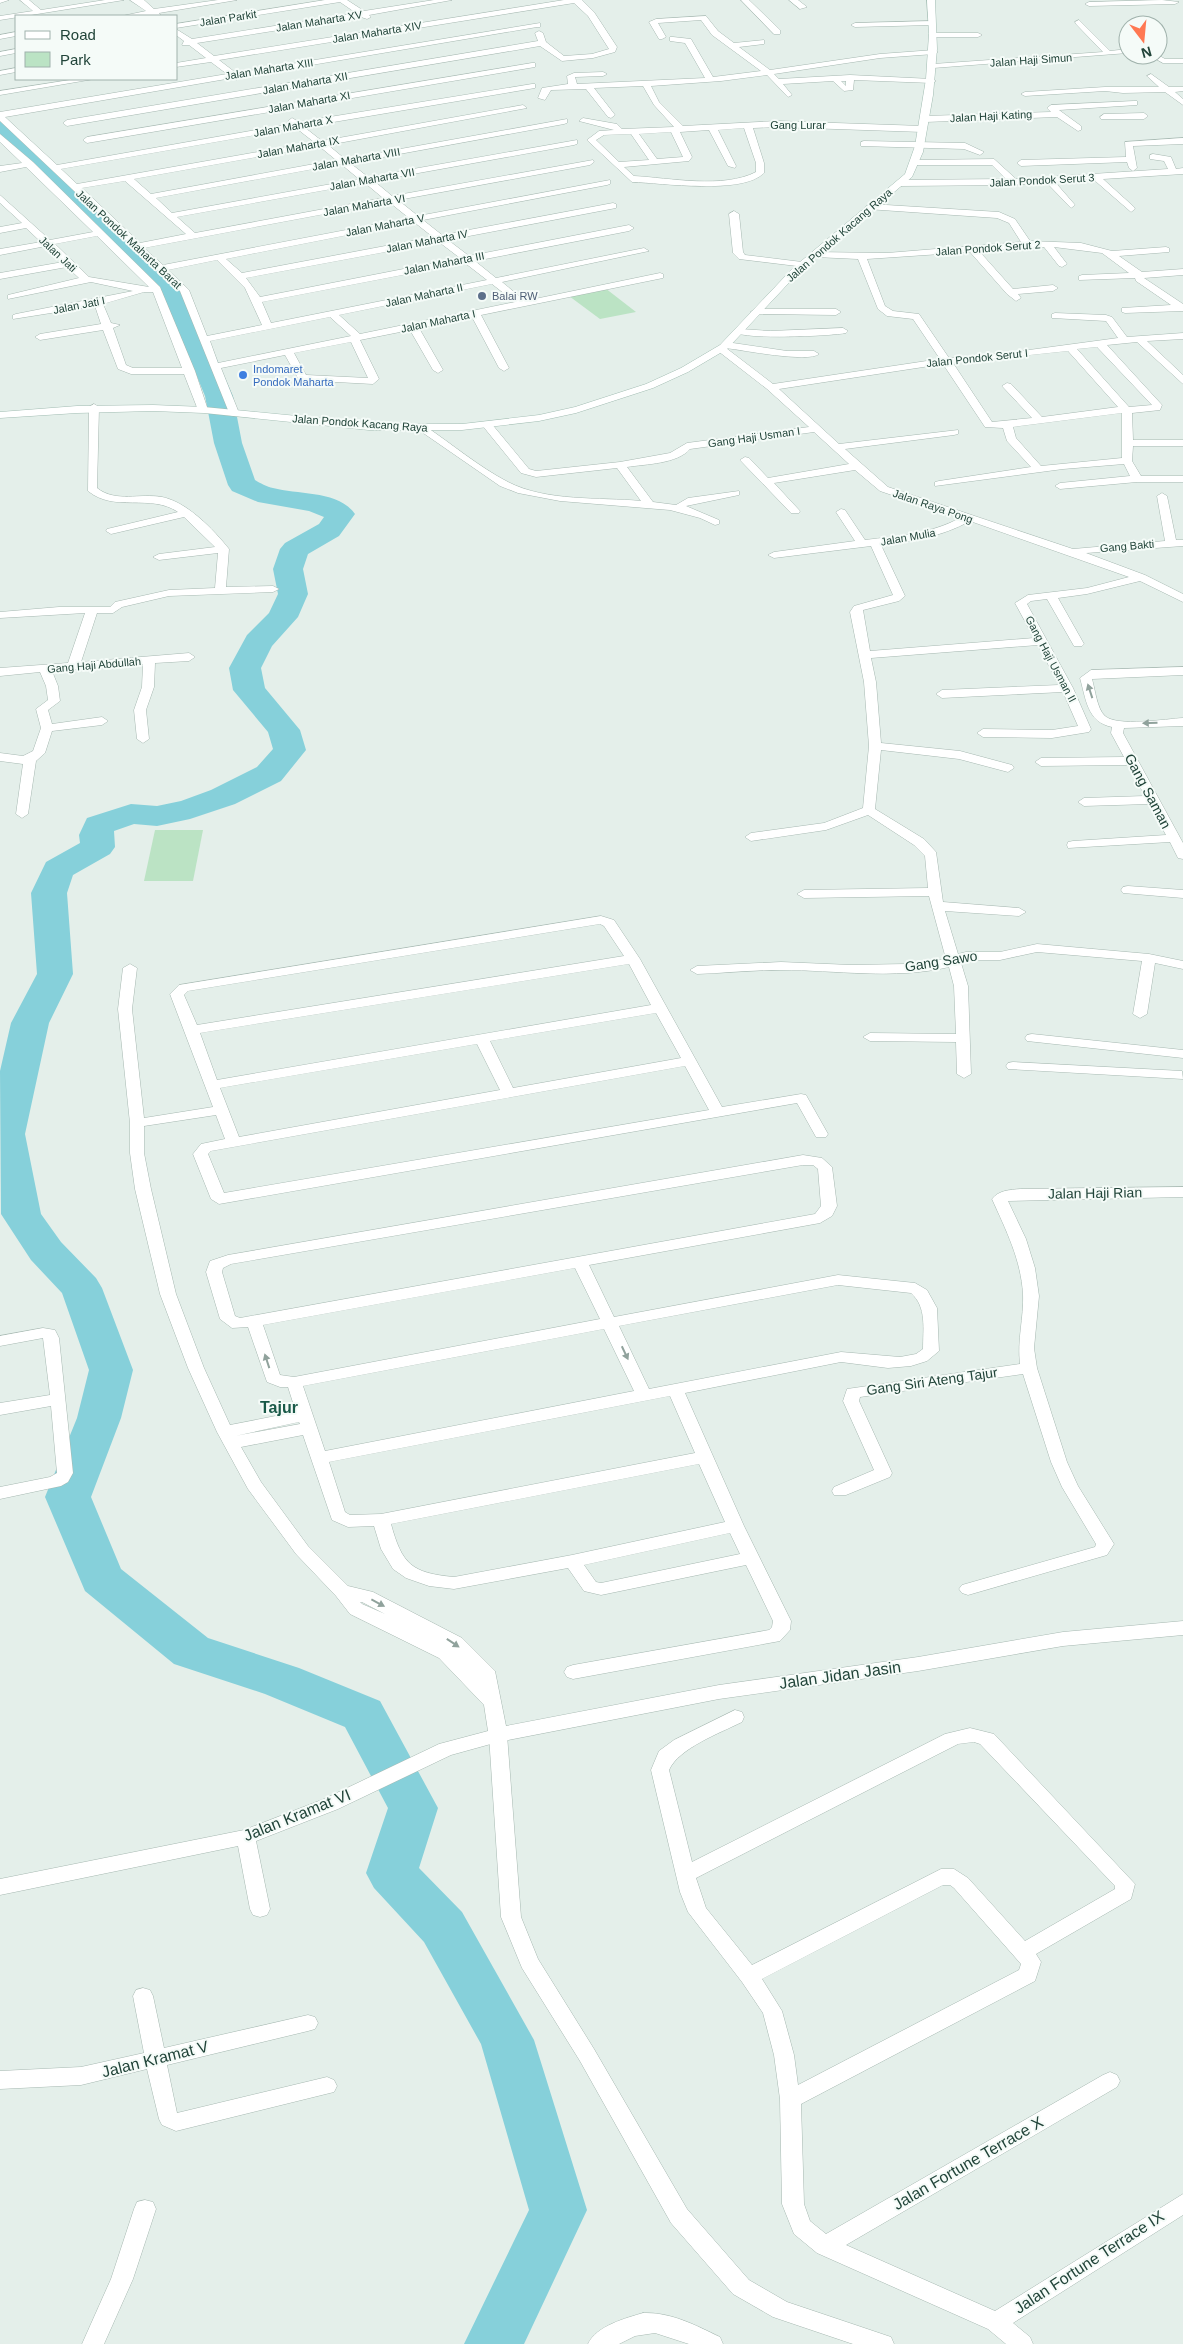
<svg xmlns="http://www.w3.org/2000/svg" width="1183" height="2344" font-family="Arial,sans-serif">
<rect width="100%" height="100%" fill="#e4efea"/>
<!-- green -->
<g fill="#bbe3c4">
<polygon points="605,288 636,312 600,319 569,296"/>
<polygon points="155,830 203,830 193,881 144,881"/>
</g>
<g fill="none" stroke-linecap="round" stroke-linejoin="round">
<!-- river -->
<path fill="#86d0da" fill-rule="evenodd" d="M0 118 8 120 186 289 233 396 242 443 255 480C260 483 267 487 273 488 298 495 338 490 355 514L339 536 308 554 303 569 308 594 298 617 272 646 261 668 265 688 300 730 306 750 281 781 235 804 190 819 157 826 134 824 114 831 115 847 110 854 73 875 67 893 73 974 49 1023 25 1134 41 1214 61 1242 96 1278 102 1288 133 1370 121 1418 91 1497 121 1569 208 1638 299 1668 380 1701 438 1808 419 1868 462 1912 534 2040 587 2210 524 2344H464L529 2210 481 2044 424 1942 374 1888 366 1873 388 1808 345 1727 265 1694 174 1664 85 1591 45 1497 77 1418 89 1370 62 1293 31 1260 1 1214 0 1071 11 1023 37 974 31 893 46 862 80 843 79 835 87 818 131 804 157 806 181 801 211 790 257 767 273 749 268 732 233 690 229 668 247 635 269 613 278 594 273 569 280 549 285 543 319 524 324 517 309 511 258 502 232 491 228 485 214 443 205 396 162 292 0 137Z"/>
<!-- minor casing -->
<g stroke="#a6b8b1" stroke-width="1">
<g id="minor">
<polygon points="0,0 9,0 0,3"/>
<polygon points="20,0 29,0 41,10 105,0 124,0 0,20 0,16 33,11"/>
<polygon points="130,0 144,0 154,9 218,0 237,0 159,13 161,16 122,16 146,11"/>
<path d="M325 0H347L364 11 434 0H452L369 15 371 17 367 19 361 17 197 43 214 56 564 0H582L594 12 617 47 615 52 593 58 562 61 540 46 67 126 63 123 67 120 538 41 535 33 539 31 543 33 546 42 564 56 592 54 609 49 588 16 574 3 219 60 236 73 540 23V27H537L240 77 237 80 232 78 5 117 57 165 290 124 288 121 292 118 299 122 532 84H535V88L304 127 322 141 523 105 527 108 328 145 345 159 567 119V123L564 124 350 163 368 177 577 140V144L574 145 374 181 392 196 593 160 594 162 590 165 398 200 418 216 610 180V184L607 185 423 220 442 235 613 203 616 204V208L448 240 469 256 629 225 634 228 629 231 475 261 496 278 644 248 649 251 502 282 525 301 660 273 663 274V278L481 315 509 368 504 371 499 368 472 317 419 328 443 370 438 373 433 370 410 330 360 340 379 379 373 384 299 380 285 355 221 368 239 413 234 416 230 415 180 291 0 121V112L227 74 211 62 176 67V63L206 58 189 45H182L184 41 176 35V29L192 39 356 13 340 2 176 28V24ZM296 128 314 142 77 184 61 169ZM319 146 336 160 151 194 134 179ZM341 164 359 179 172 213 156 198ZM125 181 186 234 140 243 82 188ZM365 183 383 198 195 233 177 217ZM389 202 409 218 163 265 144 248ZM414 222 433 237 242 273 226 259ZM439 242 460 258 260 297 246 278ZM217 260 245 288 262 325 207 336 189 290 168 270ZM465 263 487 280 271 323 262 302ZM492 284 515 302 360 334 339 315ZM330 317 351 336 218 363 210 341ZM351 342 368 378 306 375 294 353Z"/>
<polygon points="741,0 749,0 780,30 780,34 774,34"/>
<polygon points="789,0 798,0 807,7 800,9"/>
<polygon points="1162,0 1179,2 1175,4 1089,6 1085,4 1089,2"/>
<path d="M706 16 718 31 734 43 764 40V44L739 47 770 70 880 54 934 50 938 52 934 54 880 58 774 74 779 79 850 75 932 79 936 81 932 83 854 80 853 90 844 91 833 81 783 84 792 95 788 97 767 75 721 81 651 86 659 102 683 126 777 121 923 126 927 129 923 132 777 127 753 128 764 163V173C742 195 663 183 632 182L587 140 599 131 614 130 579 121 583 118 617 124 622 129 674 127 654 105 643 86 594 88 615 115 611 118 608 117 586 89 551 90 545 100 538 98 542 88 568 84 567 76 574 73 603 72 607 74 603 76 575 77 577 84 705 78 685 43 670 41V37H673L691 39 713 77 761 71 712 35 701 20 658 23 666 37 662 39H659L649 22 656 19ZM841 81H846V86ZM744 128 756 163V172C723 189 670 178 634 176L624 167 689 161 692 157 680 132 709 130 728 166 735 168 736 166 718 130ZM671 132 683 157 657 159 639 134ZM631 134 649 160 619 162 596 140 604 135Z"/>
<polygon points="1079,20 1110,51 1128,49 1128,53 933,68 929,66 933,64 1103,52 1076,24 1075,22"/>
<polygon points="935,21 935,25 932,25 855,27 851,25 855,23"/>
<polygon points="16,32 16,36 0,39 0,35"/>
<polygon points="933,33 978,33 982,35 978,37 930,37 930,33"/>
<polygon points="16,49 16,53 0,56 0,52"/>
<polygon points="1149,55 1158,55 1165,59 1183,59 1183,63 1163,63"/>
<polygon points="532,63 535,63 535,67 87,143 83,140 87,137"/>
<polygon points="16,68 16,72 0,75 0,71"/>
<polygon points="1151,74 1169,87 1183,87 1183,91 1175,92 1183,99 1183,105 1165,92 1123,93 1105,91 1025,96 1021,94 1025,92 1105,87 1159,87 1147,76"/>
<polygon points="76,79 94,79 0,95 0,91"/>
<polygon points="1134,101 1137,101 1137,105 1059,110 1081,126 1081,130 1078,131 1057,117 925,122 921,119 925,116 1051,112 1047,108 1051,105"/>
<polygon points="1104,114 1144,113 1148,116 1144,119 1101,119 1100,117"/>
<path d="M0 134 33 162 160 287 195 371 208 410 207 412 198 410 184 374H131L118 369 103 330 40 340 35 337 40 334 101 324 95 306 13 319V315L16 314 133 291 91 282 8 299V295L79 278 67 267 0 279V273L63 262 46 246 0 255V249L41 242 26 228 0 233V227L22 223 0 203V195L50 240 93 232 26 167 0 172V166L22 163 0 142ZM97 236 149 287 89 277 55 244ZM144 292H153L182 368H133L126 365 113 328 120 325 111 323 103 304Z"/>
<polygon points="1183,138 1183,144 1133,146 1137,168 1133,171 1129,168 1127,162 1021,166 1017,163 1021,160 1126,157 1125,142"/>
<polygon points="864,141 965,143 984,152 980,155 964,149 861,146 861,142"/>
<polygon points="1153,154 1171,157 1176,169 1183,168 1183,174 1103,179 1134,207 1135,209 1131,212 1093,179 1055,182 1075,205 1071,208 1046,182 1014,185 900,186 896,183 900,180 1006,179 992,165 914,165 913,163 917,160 994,159 1016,179 1168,169 1164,161 1150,159 1150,155"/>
<path d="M870 204 999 212 1015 219 1030 241 1081 243 1112 251 1166 247 1169 248V252L1119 256 1142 272 1183 269V275L1144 278 1183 304V311L1125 313 1122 312V308L1171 305 1136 281 1135 278 1079 280V276L1082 275 1129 273 1102 253 1054 247 1067 264 1062 267 1059 266 1044 247 979 251 1013 289 1053 285 1058 288 1053 291 1018 294 1021 298 1016 301 1007 294 970 252 867 259 885 306 893 311 919 314 949 358 1007 353 1118 338 1106 321 1052 318V314L1055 313 1106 315 1112 317 1127 337 1183 333V339L1147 341 1183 375V384L1137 342 1107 345 1162 405 1160 410 1132 413 1133 440H1183V446H1133L1132 461 1141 476H1183V482H1137L1060 489 1055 486 1060 483 1130 476 1124 464 1063 469 935 486V482L939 481 1031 467 1007 441 1003 428 985 427 943 364 779 389 839 444 958 430V434L954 435 845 449 888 487 1073 549 1165 541 1157 496 1162 493 1167 496 1176 540H1183V546L1086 553 1145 575 1183 594V602L1140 581 1087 594 1058 598 1084 644 1082 646H1074L1047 599 1031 601 1027 604 1073 688 1091 729 1089 732 1052 738 983 737 977 733 983 729 1052 730 1078 726 1063 692 942 698 936 694 942 690 1059 685 1038 645 871 658 876 682 881 743 960 751 1012 765 1014 768 1008 772 959 759 881 750 875 809 924 839 936 852 943 902 1019 908 1026 912 1019 916 945 911 958 954 966 952H1000L1037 944 1149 954 1183 961V969L1155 963 1147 1014 1140 1018 1133 1014 1142 961 1037 952 1000 960H968L961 963 968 986 971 1074 964 1078 957 1074 956 1042 870 1041 863 1037 870 1033 956 1034 954 986 949 967C894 980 836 970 781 970 753 970 725 973 697 974L690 970 697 966 781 962 851 965 906 964 946 959 929 896 804 898 797 894 804 890 928 888 925 856 914 845 868 815 826 830 751 841 745 837 751 833 824 823 863 808 869 746 864 682 850 612 854 606 893 595 871 546 774 558 768 555 774 552 855 541 836 512 841 509 845 510 865 540C898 536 930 534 960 518L880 491 855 470 774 483 800 511 799 513H791L740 460 745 457 749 458 768 478 849 464 814 432 690 449C677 464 646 464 627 467L653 502 676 505 688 498 739 491V495L686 506 719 520V524L715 525 700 518 670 510 560 501 518 493 500 486 416 428 417 426H425C452 444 479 467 508 482 547 502 599 497 641 501L617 468 536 477 521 473 482 425 483 423H491L529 469 536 471 620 462 670 453 687 443 809 427 767 389 718 351V347L726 342 787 351H814L819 354C808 363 742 350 726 348L773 384 940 359 913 319 887 316 878 309 858 259 815 257 810 254 812 252 887 253 1021 242 1009 223 997 218 867 209 866 207ZM1097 347 1152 405 1129 407 1077 349ZM1068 351 1118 407 1042 417 1011 384 1007 383 1002 386 1032 418 992 422 953 363ZM1122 413V458L1041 466 1016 438 1013 427ZM970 521 1129 577 1087 588 1028 595 1015 603 1034 638 870 651 863 610 899 601 905 596 881 545C913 541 941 537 970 521Z"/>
<polygon points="734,211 739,214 743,252 745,255 802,262 807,265 805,267 739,259 733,253 729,214"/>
<polygon points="756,309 836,309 841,312 836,315 753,314 751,312"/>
<path d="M843 328 848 331 846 333C832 336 744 340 735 332L740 329 770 331Z"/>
<path d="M94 404 99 407 97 488C116 503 140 493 162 497 187 502 213 529 229 549L226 587 273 586 279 589 273 592 169 596 122 607 113 613H97L81 662 189 653 195 657 189 661 155 663 154 687 146 710 149 739 143 743 137 739 134 710 142 687 143 664 52 671 58 686 60 701 48 710 52 724 102 717 108 721 102 725 52 731 45 753 36 761 28 814 22 818 16 814 23 764 0 761V753L23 756 33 751 41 728 36 709 48 700 46 686 40 672 0 676V668L68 663 85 613 0 618V612L59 607H110L115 602 169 590 215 588 218 553 159 560 153 557 159 554 215 547 184 517 111 534 106 531 107 529 178 512C150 493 115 513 88 491L89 407Z"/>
<path d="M1183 667V675L1092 679C1095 689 1097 709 1105 716 1117 727 1166 719 1183 718V726L1124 728 1123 733 1183 843V859L1178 858 1170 842 1068 848 1067 845 1068 842 1073 841 1166 835 1149 804 1084 806 1078 802 1084 798 1145 796 1128 765 1041 766 1035 762 1041 758 1124 757 1111 733 1112 727C1087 722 1086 699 1080 678L1091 670Z"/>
<polygon points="1128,886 1183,890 1183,898 1123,893 1121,890 1123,887"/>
<path d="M601 916 614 920 640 959 722 1107 801 1094 806 1095 828 1134 826 1137H816L797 1103 219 1204 211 1199 193 1154 201 1144 225 1139 216 1115 144 1126V1153L151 1189 176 1294 204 1368 230 1425 296 1412 288 1387H280L267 1382 248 1327 232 1328 220 1319 206 1272 210 1261 228 1255 803 1155 822 1158 832 1167 837 1206 832 1216 820 1223 589 1265 614 1317 838 1275 915 1283 927 1290 937 1308 939 1351 927 1361 911 1366 888 1368 841 1362 685 1393 744 1526 791 1621 790 1630 780 1641 573 1679 567 1677 564 1672 567 1667 573 1665 769 1630 772 1627 773 1621 746 1565 601 1595 584 1591 568 1568 454 1589 429 1586 406 1578 393 1569 381 1549 374 1526 348 1527 332 1520 303 1435 241 1447 261 1482 308 1546 348 1586 373 1592 462 1638 495 1671 506 1726 719 1685 918 1657 1063 1632 1183 1621V1635L1063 1646 918 1671 719 1699 498 1742 451 1755 338 1809 256 1841 270 1909 267 1915 260 1917 253 1915 250 1909 238 1846 0 1895V1879L244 1830 324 1799 439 1744 488 1731 484 1705 439 1658 350 1614 336 1596 296 1554 248 1489 217 1432 188 1368 160 1294 135 1189 130 1153V1123L118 1009 123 968 130 964 137 968 132 1009 144 1118 213 1107 170 994 179 985ZM600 924 604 926 624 956 197 1025 184 995 188 991ZM629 964 651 1005 217 1080 200 1033ZM656 1013 681 1058 513 1088 490 1041ZM477 1044 500 1090 239 1137 220 1088ZM685 1066 709 1110 224 1193 208 1154 211 1151ZM803 1165H813L818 1169 821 1206 815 1214 240 1318 235 1316 222 1272 223 1268 231 1264ZM575 1268 600 1319 294 1377 280 1375 263 1325ZM838 1285 911 1293C927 1307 923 1329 923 1349L916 1354 900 1357 841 1352 649 1389 619 1326ZM604 1329 634 1391 325 1451 303 1386ZM670 1396 695 1453 381 1514 350 1515 345 1512 329 1462ZM299 1422 300 1424 235 1436ZM699 1464 725 1522 572 1555 454 1577C411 1573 402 1564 391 1524ZM730 1533 740 1554 601 1583 596 1582 584 1565ZM360 1602H362L385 1614 362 1604Z"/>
<polygon points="1032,1034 1183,1050 1183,1058 1027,1041 1025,1038 1027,1035"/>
<polygon points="1013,1062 1182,1071 1183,1079 1008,1069 1006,1066 1008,1063"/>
<path d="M1183 1187V1197L1008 1201 1026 1239 1035 1268 1039 1296 1034 1348 1037 1368 1067 1462 1078 1486 1114 1544 1107 1555 968 1595 962 1593 959 1589 962 1585 1095 1547 1096 1544 1062 1487 1051 1462 1023 1374 860 1397 859 1401 892 1473 890 1477 846 1495H834L832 1491 834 1487 874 1470 843 1401 847 1389 1020 1364C1017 1340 1024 1318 1023 1294 1021 1260 1006 1230 992 1199 999 1190 1010 1190 1020 1189Z"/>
<polygon points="43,1328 55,1330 59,1338 73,1473 68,1482 61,1486 0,1499 0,1487 50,1477 57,1473 51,1406 0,1415 0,1403 50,1395 43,1338 0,1346 0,1336"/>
<path d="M735 1710 742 1712 744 1717 742 1722C720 1733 679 1748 669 1770L692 1862 945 1734 970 1728 994 1734 1135 1884 1131 1899 1036 1954 1041 1962 1035 1981 801 2104 804 2204 810 2221 826 2234 1103 2075 1110 2072 1117 2075 1120 2081 1117 2087 846 2245 995 2311 1183 2194V2215L1013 2323 1030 2337 1033 2344H1006L988 2329 817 2253 794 2234 782 2204 780 2099 774 2055 763 2013 742 1982 688 1912 680 1892 651 1770 659 1751 674 1740ZM974 1742 980 1744 1115 1886V1889L1025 1941 968 1878 954 1869H941L752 1965 706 1908 696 1878 958 1744ZM943 1885H950L954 1888 1021 1964 1019 1970 798 2085 794 2055 782 2011 762 1979Z"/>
<polygon points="143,1988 150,1990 153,1996 164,2048 308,2015 315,2017 318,2023 315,2029 308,2031 167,2065 177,2113 327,2077 334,2080 337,2086 334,2092 176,2131 162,2125 159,2119 147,2069 81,2085 0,2089 0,2071 81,2067 144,2053 133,1996 136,1990"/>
<polygon points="145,2200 153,2202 156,2209 133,2279 104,2344 82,2344 111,2279 134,2209 137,2202"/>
<path d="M643 2313C671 2312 695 2325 720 2337L723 2344H689L655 2333 635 2336 619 2344H588C596 2326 626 2318 643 2313Z"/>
</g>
</g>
<!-- tertiary casing -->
<g stroke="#a6b8b1" stroke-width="1">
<polygon id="tertiary" points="498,1728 505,1730 507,1735 521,1917 538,1959 594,2049 687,2209 749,2280 787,2302 891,2337 894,2344 853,2344 773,2317 733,2294 671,2223 580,2061 522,1968 501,1917 489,1735 491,1730"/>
</g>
<!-- secondary casing -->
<g stroke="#a1bcb2" stroke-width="1">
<polygon id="secondary" points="927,0 935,0 937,49 933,95 923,152 912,177 799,272 727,349 688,372 653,388 576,413 539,421 462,430 369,430 204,413 153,411 77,413 0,418 0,412 77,406 153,405 204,407 369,423 462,424 539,415 575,407 646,384 681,368 720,345 793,268 905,174 915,146 926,79 929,34"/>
</g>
<!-- minor -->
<use href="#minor" fill="#fff" fill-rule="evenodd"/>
<!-- tertiary -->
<use href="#tertiary" fill="#fff" fill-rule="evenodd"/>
<!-- secondary -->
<use href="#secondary" fill="#fff" fill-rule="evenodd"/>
</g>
<!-- one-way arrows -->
<defs><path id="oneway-solid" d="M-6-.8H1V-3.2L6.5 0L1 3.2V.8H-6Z" transform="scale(1.25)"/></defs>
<g fill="#90a29c">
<use href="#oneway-solid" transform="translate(1090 691) rotate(-108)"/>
<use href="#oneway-solid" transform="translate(1150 723) rotate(178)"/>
<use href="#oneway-solid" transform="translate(625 1353) rotate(65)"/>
<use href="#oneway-solid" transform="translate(267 1361) rotate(-108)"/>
<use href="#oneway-solid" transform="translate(378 1603) rotate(28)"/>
<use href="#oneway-solid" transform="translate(453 1643) rotate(34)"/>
</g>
<!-- markers -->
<circle fill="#5c6f8a" stroke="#f5fbf8" stroke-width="2" cx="482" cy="296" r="5"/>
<circle fill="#3f7fe0" stroke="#f5fbf8" stroke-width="2" cx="243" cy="375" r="5"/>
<g text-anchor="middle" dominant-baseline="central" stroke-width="4" stroke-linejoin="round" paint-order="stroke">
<!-- far-street labels -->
<g font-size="11" fill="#214439" stroke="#f5fbf8">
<text transform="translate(228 18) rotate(-9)">Jalan Parkit</text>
<text transform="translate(319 21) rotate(-9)">Jalan Maharta XV</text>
<text transform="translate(377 32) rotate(-9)">Jalan Maharta XIV</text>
<text transform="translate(1031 60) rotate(-4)">Jalan Haji Simun</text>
<text transform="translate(269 69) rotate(-9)">Jalan Maharta XIII</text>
<text transform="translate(305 83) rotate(-10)">Jalan Maharta XII</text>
<text transform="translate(309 102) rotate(-10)">Jalan Maharta XI</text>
<text transform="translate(991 116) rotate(-3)">Jalan Haji Kating</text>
<text x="798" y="125">Gang Lurar</text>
<text transform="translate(293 126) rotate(-10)">Jalan Maharta X</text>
<text transform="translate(298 147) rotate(-10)">Jalan Maharta IX</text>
<text transform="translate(356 159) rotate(-10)">Jalan Maharta VIII</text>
<text transform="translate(372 179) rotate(-10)">Jalan Maharta VII</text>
<text transform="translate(1042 180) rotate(-3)">Jalan Pondok Serut 3</text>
<text transform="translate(364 205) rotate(-10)">Jalan Maharta VI</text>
<text transform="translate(385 225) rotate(-11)">Jalan Maharta V</text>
<text transform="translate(839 235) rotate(-41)">Jalan Pondok Kacang Raya</text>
<text transform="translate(129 239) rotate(43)">Jalan Pondok Maharta Barat</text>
<text transform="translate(427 241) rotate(-11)">Jalan Maharta IV</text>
<text transform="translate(988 248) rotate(-4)">Jalan Pondok Serut 2</text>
<text transform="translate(58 254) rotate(43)">Jalan Jati</text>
<text transform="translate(444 263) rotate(-11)">Jalan Maharta III</text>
<text transform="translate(424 295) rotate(-12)">Jalan Maharta II</text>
<text transform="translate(79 305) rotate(-11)">Jalan Jati I</text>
<text transform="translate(438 321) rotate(-12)">Jalan Maharta I</text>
<text transform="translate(977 358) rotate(-6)">Jalan Pondok Serut I</text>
<text transform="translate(360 423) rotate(4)">Jalan Pondok Kacang Raya</text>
<text transform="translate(754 437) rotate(-8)">Gang Haji Usman I</text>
<text transform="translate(933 506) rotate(19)">Jalan Raya Pong</text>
<text transform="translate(908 537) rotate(-10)">Jalan Mulia</text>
<text transform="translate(1127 546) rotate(-5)">Gang Bakti</text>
<text transform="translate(1051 659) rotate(62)">Gang Haji Usman II</text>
<text transform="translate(94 665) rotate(-5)">Gang Haji Abdullah</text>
</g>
<!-- far-service labels -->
<g font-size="11" fill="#4e5e75" stroke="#f5fbf8" text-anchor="start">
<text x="492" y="296">Balai RW</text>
</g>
<!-- far-shop labels -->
<g font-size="11" fill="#366cbe" stroke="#f5fbf8" text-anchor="start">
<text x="253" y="369">Indomaret<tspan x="253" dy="13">Pondok Maharta</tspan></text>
</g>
<!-- street labels -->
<g font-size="14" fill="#214439" stroke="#f5fbf8">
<text transform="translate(1148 791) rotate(62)">Gang Saman</text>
<text transform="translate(941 961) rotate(-9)">Gang Sawo</text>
<text transform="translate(1095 1193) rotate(-1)">Jalan Haji Rian</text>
<text transform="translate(932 1381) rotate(-8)">Gang Siri Ateng Tajur</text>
</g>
<!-- quarter labels -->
<g font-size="16" font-weight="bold" fill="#195948" stroke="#f5fbf8">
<text x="279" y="1407">Tajur</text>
</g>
<!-- near-street labels -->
<g font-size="16" fill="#214439" stroke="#f5fbf8">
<text transform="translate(840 1675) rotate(-8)">Jalan Jidan Jasin</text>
<text transform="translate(297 1815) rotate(-22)">Jalan Kramat VI</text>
<text transform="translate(155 2059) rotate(-14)">Jalan Kramat V</text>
<text transform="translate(968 2163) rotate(-30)">Jalan Fortune Terrace X</text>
<text transform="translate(1089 2262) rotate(-33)">Jalan Fortune Terrace IX</text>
</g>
</g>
<!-- legend -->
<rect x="15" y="15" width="162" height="65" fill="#f5fbf8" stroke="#a0b2ac"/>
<rect x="25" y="31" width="25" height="8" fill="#ffffff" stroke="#a0b2ac"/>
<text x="60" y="40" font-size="15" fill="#214439">Road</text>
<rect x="25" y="52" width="25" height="15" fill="#bbe3c4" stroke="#a0b2ac"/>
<text x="60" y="65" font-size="15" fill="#214439">Park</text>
<!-- north arrow -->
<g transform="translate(1143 40) rotate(164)"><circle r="24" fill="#f5fbf8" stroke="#a0b2ac"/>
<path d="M0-4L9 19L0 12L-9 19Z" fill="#ff7852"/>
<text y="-8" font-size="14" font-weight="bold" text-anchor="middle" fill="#214439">N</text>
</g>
</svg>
